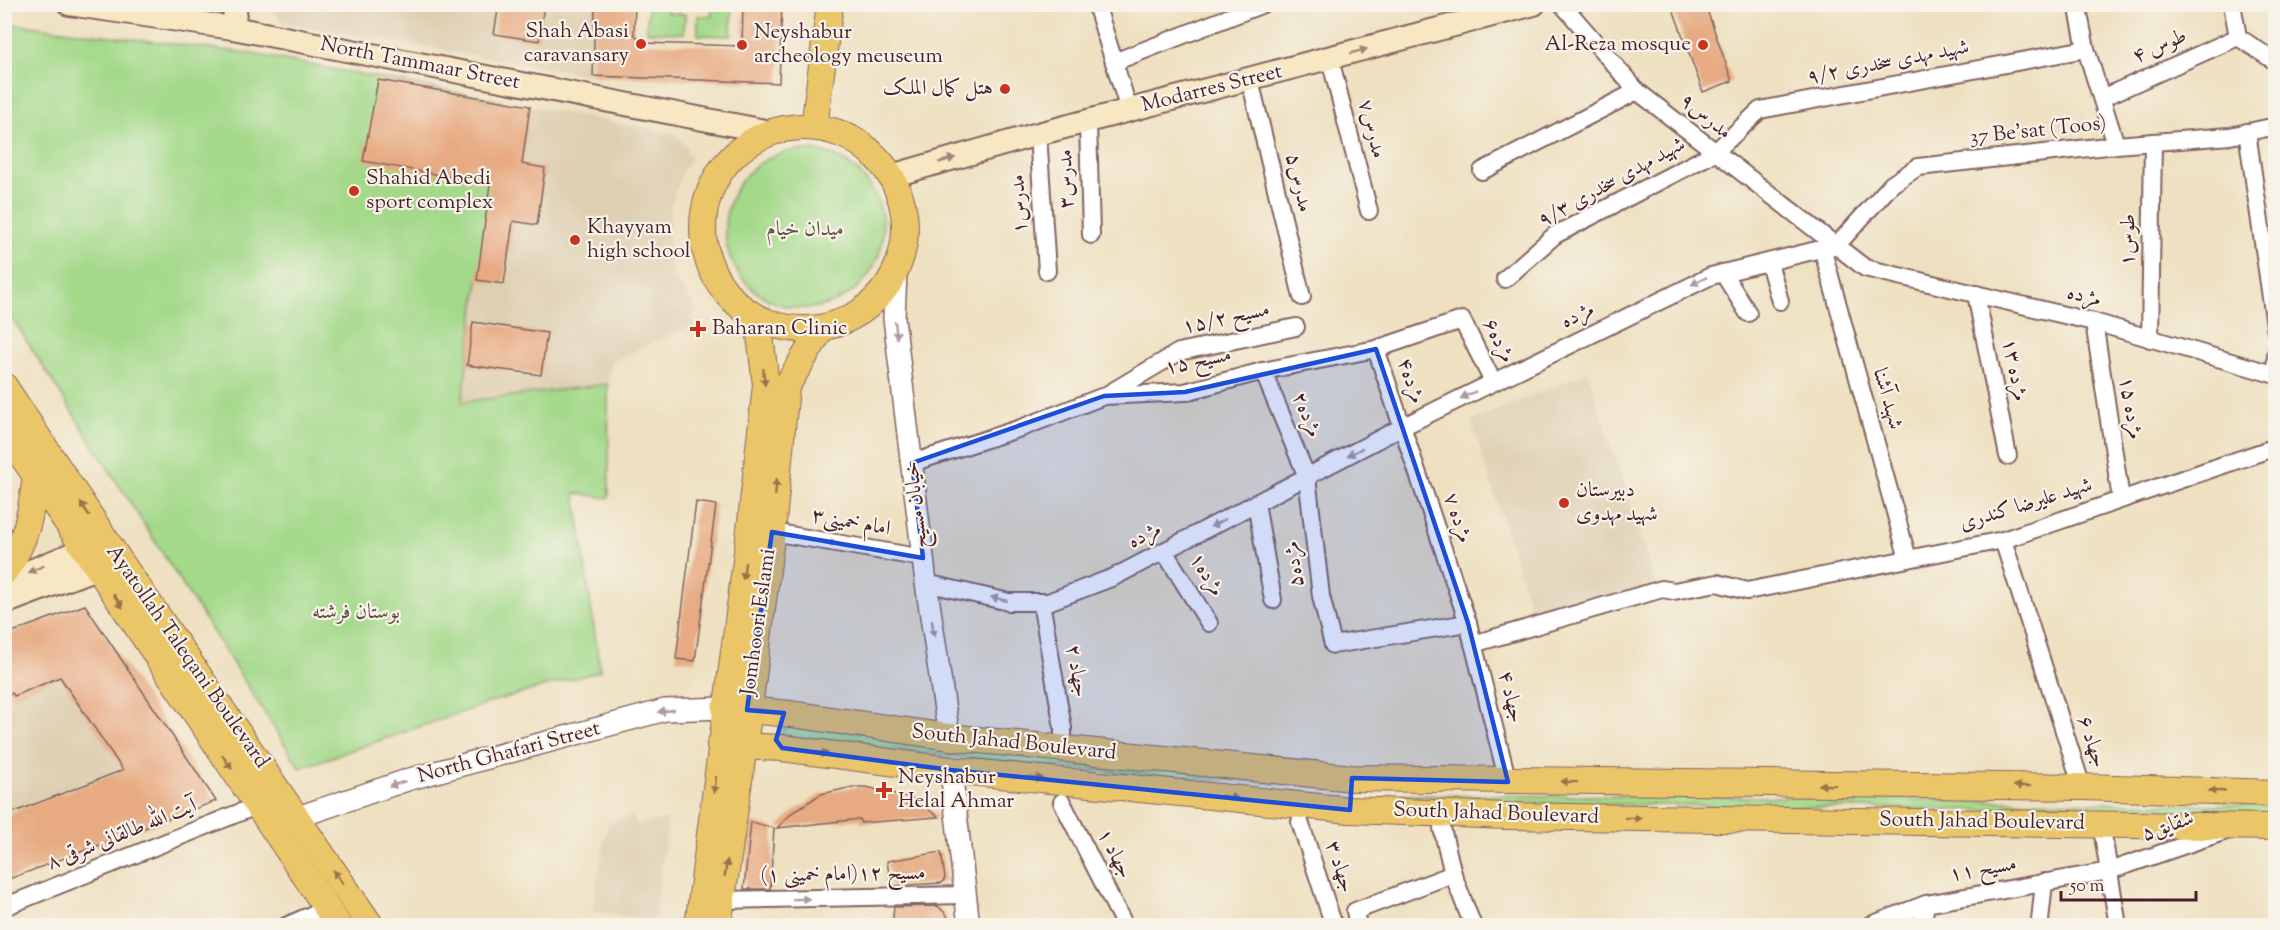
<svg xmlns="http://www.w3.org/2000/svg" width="2280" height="930" font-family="'Sorts Mill Goudy',Amiri,serif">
<rect width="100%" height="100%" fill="#f7f3e8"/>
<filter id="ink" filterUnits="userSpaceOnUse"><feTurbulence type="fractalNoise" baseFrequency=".0167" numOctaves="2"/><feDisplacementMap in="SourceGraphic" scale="12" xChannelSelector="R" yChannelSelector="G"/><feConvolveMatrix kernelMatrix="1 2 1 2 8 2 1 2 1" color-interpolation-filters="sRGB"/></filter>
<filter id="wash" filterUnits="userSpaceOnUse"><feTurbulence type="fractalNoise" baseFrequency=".008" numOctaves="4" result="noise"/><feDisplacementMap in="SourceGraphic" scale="24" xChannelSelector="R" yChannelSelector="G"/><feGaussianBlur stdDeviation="1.35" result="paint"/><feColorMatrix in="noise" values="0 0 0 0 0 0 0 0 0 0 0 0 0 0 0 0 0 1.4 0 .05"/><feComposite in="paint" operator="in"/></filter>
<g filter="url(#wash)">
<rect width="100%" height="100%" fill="#eee0c0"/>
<!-- built -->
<g fill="#decfb1">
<polygon points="269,5 595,5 593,76 284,23"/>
<polygon points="502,101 673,133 688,148 685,151 692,157 683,171 670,208 669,252 672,273 697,311 690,318 694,325 612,361 608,384 462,402"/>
<polygon points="1588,372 1656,585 1533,615 1471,421"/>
<polygon points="85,605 216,801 5,881 5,635"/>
<polygon points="634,817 637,825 668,819 654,920 592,911 608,822"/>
</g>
<!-- green -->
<g fill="#a3d989" stroke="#767c5a" stroke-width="1.5">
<polygon points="648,5 668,5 667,13 685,14 684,33 647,32"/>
<polygon points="712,5 732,5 731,36 698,35 698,16 712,16"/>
<polygon points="5,23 247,53 502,101 462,402 608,384 609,498 575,493 600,671 494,701 300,768 5,307"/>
<circle cx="804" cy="229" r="79"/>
<path d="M797 724 1336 788 1082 770 779 738C781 729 788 727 797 724Z"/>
<polygon points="1389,795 1777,797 2275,806 2276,814 1523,803"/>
</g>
<g id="blocks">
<!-- building -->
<g fill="#e7aa82">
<polygon points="499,4 544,4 539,41 494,34"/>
<polygon points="595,4 635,4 634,34 643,43 742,46 743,4 782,4 779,83 593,76"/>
<polygon points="1686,4 1705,4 1732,81 1703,92 1673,9"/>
<polygon points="378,80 530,106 522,164 545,168 537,225 513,221 504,284 477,280 490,184 363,161"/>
<polygon points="473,322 547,333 541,375 467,365"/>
<polygon points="696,502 716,505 695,661 676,659"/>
<polygon points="85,605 216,801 4,881 4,816 123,770 60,677 14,696 12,693 4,696 4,635"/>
<polygon points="853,787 866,787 912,798 939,817 861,823 860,819 777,828 793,812 821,794"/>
<polygon points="751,822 774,828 770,889 744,889"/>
<polygon points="941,852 945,878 942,883 891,886 887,861"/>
<polygon points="938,906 947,915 948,926 892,926 894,907"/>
</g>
</g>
</g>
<g filter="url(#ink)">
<use href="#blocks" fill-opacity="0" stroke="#83635f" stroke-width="1.5"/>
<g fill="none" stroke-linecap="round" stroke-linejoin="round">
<!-- minor casing -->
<g stroke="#83635f" stroke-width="20">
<g id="minor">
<polyline points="1096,4 1129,110"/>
<polyline points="1562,4 1637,91 1865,268 2094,322 2276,375"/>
<polyline points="2077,4 2086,49 2116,145"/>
<polyline points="2232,4 2238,37 2276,62"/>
<polyline points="1330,59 1369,211"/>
<polyline points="1114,62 1263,4"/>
<polyline points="1250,80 1302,297"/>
<polyline points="2102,98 2238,37"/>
<polyline points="1088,122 1091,235"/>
<polyline points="2247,132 2276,332"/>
<polyline points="1038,134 1047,271"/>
<polyline points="1482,171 1637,91"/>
<polyline points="1823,251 1908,559"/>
<polyline points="1769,263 1780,301"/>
<polyline points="1723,273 1748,313"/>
<polyline points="1505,279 1555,235 1714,153 1760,110 2086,49"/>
<polyline points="1976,294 2008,456"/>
<polyline points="2094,322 2121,499"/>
<polyline points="2150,339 2153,142"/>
<polyline points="1376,349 1468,623 1508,782"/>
<polyline points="1263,371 1307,477 1321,596 1333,645 1468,623"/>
<polyline points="2275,375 2276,354"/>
<polyline points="1108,394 1179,352 1296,327"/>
<polyline points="912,463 1021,428 1104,396 1185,392 1263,371 1376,349 1462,320 1493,382"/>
<polyline points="1256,503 1273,600"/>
<polyline points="772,532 923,558"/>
<polyline points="2003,540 2082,787"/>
<polyline points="1164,551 1209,623"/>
<polyline points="926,583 1009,602 1048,602 1114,577 1402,427 1711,276 1837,245 1892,184 1918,167 2116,145 2230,136 2276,126"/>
<polyline points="1041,602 1063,728 1063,749"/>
<polyline points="1473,644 1662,589 1674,591 1717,583 1747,591 2003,540 2276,447"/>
<polyline points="1062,802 1125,926"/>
<polyline points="1300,822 1334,926"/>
<polyline points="2101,823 2118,926"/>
<polyline points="1442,828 1453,874"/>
<polyline points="721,900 965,895"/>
<polyline points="4,907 256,806"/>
<polyline points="2040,921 2044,882"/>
<polyline points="286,926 327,908"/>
<polyline points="1358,926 1355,911 1453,874 1473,926"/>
<polyline points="1868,926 1926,904 2109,871 2226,831"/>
<polyline points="1922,926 1926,904"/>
</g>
</g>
<!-- tertiary casing -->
<g stroke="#83635f" stroke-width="24">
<g id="tertiary">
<polyline points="896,272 894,318 926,583 949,737"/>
<polyline points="951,770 969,926"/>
<polyline points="298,817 410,779 665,710 725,708"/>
</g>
</g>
<!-- secondary casing -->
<g stroke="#83635f" stroke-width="26">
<g id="secondary">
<polyline points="69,4 233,28 770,132"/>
<polyline points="233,28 236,4"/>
<polyline points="891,176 1038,134 1534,4"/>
<polyline points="4,582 99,543"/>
<polyline points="4,603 112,562"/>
</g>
</g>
<!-- primary casing -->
<g stroke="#83635f" stroke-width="28">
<g id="primary">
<circle cx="804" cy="228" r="101"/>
<polyline points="814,127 830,4"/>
<polyline points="4,386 119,560 371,926"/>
<polyline points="4,429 339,926"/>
<path d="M4 572C27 542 31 512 36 476"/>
<polyline points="725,708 791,714 949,737 1352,778 2082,787 2276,793"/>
<polyline points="720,745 782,748 951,770 1350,810 1507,816 2276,827"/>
<polyline points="698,926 750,530 766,385 758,319"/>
<polyline points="718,926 744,746 772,532 786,387 822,328"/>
</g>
</g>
<!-- minor -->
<use href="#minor" stroke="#fff" stroke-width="16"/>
<!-- tertiary -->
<use href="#tertiary" stroke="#fff" stroke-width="21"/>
<!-- secondary -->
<use href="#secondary" stroke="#f7e8c3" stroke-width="22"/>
<!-- primary -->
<use href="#primary" stroke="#ebc669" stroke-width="26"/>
</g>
<!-- one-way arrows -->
<defs><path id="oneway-solid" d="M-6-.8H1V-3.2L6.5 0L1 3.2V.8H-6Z" transform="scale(1.5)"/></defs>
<g fill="#a08477">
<use href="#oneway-solid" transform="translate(1359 51) rotate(-15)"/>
<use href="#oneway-solid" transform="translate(947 160) rotate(-16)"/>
<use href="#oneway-solid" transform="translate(36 569) rotate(157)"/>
</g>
<g fill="#ae9aa0">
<use href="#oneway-solid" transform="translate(1699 281) rotate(154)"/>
<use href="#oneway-solid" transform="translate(896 330) rotate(83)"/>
<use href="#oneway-solid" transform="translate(1468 395) rotate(154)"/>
<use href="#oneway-solid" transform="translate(1355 452) rotate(152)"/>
<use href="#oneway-solid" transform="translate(1218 523) rotate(153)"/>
<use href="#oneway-solid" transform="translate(829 542) rotate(10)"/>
<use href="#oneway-solid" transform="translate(999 599) rotate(-167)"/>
<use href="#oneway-solid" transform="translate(933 628) rotate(81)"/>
<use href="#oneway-solid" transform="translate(666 711) rotate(172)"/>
<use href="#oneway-solid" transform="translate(397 784) rotate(161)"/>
<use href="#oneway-solid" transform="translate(801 899) rotate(-1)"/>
</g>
<g fill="#9a724a">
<use href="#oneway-solid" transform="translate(764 377) rotate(84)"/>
<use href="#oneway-solid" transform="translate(776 487) rotate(-85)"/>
<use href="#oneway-solid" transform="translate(85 509) rotate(-123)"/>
<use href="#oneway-solid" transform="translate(744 571) rotate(98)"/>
<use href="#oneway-solid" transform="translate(118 601) rotate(56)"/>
<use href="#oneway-solid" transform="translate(820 753) rotate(8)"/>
<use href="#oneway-solid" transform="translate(227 762) rotate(56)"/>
<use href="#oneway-solid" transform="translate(1035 778) rotate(5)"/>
<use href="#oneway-solid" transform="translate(1569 782) rotate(-179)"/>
<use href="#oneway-solid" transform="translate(715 785) rotate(97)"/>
<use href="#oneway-solid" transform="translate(1827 785) rotate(-179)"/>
<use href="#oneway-solid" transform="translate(2022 786) rotate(-179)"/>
<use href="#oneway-solid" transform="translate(2217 791) rotate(-178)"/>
<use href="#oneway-solid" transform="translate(1229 797) rotate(6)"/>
<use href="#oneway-solid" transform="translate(1633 818) rotate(1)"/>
<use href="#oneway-solid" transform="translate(726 868) rotate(-81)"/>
<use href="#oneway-solid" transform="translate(338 877) rotate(-124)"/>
</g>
</g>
<!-- marked area -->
<path fill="#1d4ed8" fill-opacity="0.2" stroke="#1d4ed8" stroke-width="4.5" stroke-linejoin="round" d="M1376 349 1468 623 1508 782 1352 778 1350 810 951 770 782 748 776 740 784 713 747 710 772 532 923 558 912 463 1104 396 1185 392Z"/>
<!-- markers -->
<g fill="#c8321e" stroke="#f7f3e8" stroke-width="2">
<circle cx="641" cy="44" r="6"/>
<circle cx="742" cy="45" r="6"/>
<circle cx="1703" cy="45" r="6"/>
<circle cx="1005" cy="89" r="6"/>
<circle cx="354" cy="191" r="6"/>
<circle cx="575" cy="240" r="6"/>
<path d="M695 320h6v6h6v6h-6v6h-6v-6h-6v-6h6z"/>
<circle cx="1564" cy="503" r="6"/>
<path d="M881 781h6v6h6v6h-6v6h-6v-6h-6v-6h6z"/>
</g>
<g text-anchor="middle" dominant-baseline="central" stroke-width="4.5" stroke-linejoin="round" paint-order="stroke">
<!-- poi labels -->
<g font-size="21" fill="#4a1f2b" stroke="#f7f3e8" text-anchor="start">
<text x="629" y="32" text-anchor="end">Shah Abasi<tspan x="629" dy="24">caravansary</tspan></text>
<text x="754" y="33">Neyshabur<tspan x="754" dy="24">archeology meuseum</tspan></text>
<text x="1691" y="45" text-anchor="end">Al-Reza mosque</text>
<text x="993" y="89" text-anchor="end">هتل کمال الملک</text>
<text x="366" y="179">Shahid Abedi<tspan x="366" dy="24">sport complex</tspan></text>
<text x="587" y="228">Khayyam<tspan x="587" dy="24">high school</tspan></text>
<text x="712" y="329">Baharan Clinic</text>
<text x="1576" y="491">دبیرستان<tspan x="1576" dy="24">شهید مهدوی</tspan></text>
<text x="898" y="778">Neyshabur<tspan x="898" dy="24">Helal Ahmar</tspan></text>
</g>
<!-- street labels -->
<g font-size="21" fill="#4a1f2b" stroke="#f7f3e8">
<text transform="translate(2160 47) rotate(-24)">طوس ۴</text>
<text transform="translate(1888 63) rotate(-11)">شهید مهدی سخدری ۹/۲</text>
<text transform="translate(420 64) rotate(11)">North Tammaar Street</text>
<text transform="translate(1212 89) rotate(-14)">Modarres Street</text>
<text transform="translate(1705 117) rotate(39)">مدرس۹</text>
<text transform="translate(1371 129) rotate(76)">مدرس۷</text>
<text transform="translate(2038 131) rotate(-6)">37 Be'sat (Toos)</text>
<text transform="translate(1067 179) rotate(-91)">مدرس۳</text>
<text transform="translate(1298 183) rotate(77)">مدرس۵</text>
<text transform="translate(1612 183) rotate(-29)">شهید مهدی سخدری ۹/۳</text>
<text transform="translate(1020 204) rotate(-93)">مدرس۱</text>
<text transform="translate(2129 240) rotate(-89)">طوس۱</text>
<text transform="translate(2084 297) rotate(14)">مژده</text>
<text transform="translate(1578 316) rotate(-26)">مژده</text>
<text transform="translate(1226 319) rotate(-12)">مسیح ۱۵/۲</text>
<text transform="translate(1498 341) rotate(63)">مژده۶</text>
<text transform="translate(1198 362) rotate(-12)">مسیح ۱۵</text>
<text transform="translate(2014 370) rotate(79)">مژده ۱۳</text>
<text transform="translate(1410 381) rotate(71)">مژده۴</text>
<text transform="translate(1887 399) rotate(74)">شهبد آشنا</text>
<text transform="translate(2130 408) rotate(81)">مژده ۱۵</text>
<text transform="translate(1306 415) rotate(68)">مژده۲</text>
<text transform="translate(917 505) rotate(-96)">خیابان مسیح</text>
<text transform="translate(2026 505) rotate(-17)">شهید علیرضا کندری</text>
<text transform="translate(1457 518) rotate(72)">مژده ۷</text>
<text transform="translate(851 523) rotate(10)">امام خمینی۳</text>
<text transform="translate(1145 536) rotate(-27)">مژده</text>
<text transform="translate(1295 564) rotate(-97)">مژده۵</text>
<text transform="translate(1206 575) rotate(58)">مژده۱</text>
<text transform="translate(759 622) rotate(-82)">Jomhoori Eslami</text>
<text transform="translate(187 657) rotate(55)">Ayatollah Taleqani Boulevard</text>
<text transform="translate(1076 671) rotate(80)">جهاد ۲</text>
<text transform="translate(1510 697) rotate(76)">جهاد ۴</text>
<text transform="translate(2091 742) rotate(72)">جهاد ۶</text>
<text transform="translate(1014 743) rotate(6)">South Jahad Boulevard</text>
<text transform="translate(509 753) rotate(-15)">North Ghafari Street</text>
<text transform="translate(1496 814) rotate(2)">South Jahad Boulevard</text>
<text transform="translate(1982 822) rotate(1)">South Jahad Boulevard</text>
<text transform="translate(2168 827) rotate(-19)">شقایق۵</text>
<text transform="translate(122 835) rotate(-22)">آیت الله طالقانی شرقی ۸</text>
<text transform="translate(1114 854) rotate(63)">جهاد ۱</text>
<text transform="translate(1339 867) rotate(72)">جهاد ۳</text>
<text transform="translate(1983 870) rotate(-10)">مسیح ۱۱</text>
<text transform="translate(843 875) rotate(-1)">مسیح ۱۲(امام خمینی ۱)</text>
</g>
<!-- park labels -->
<g font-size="21" fill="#604e42" stroke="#f7f3e8">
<text x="805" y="230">میدان خیام</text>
<text x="356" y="613">بوستان فرشته</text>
</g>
</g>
<!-- margin -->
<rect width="2280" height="930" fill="none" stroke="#f7f3e8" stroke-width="24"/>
<!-- scale -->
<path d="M2061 891v9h135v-9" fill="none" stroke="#4a1f2b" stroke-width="3"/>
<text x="2070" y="891" font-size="18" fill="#4a1f2b" stroke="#f7f3e8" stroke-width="4.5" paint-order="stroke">50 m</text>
</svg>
